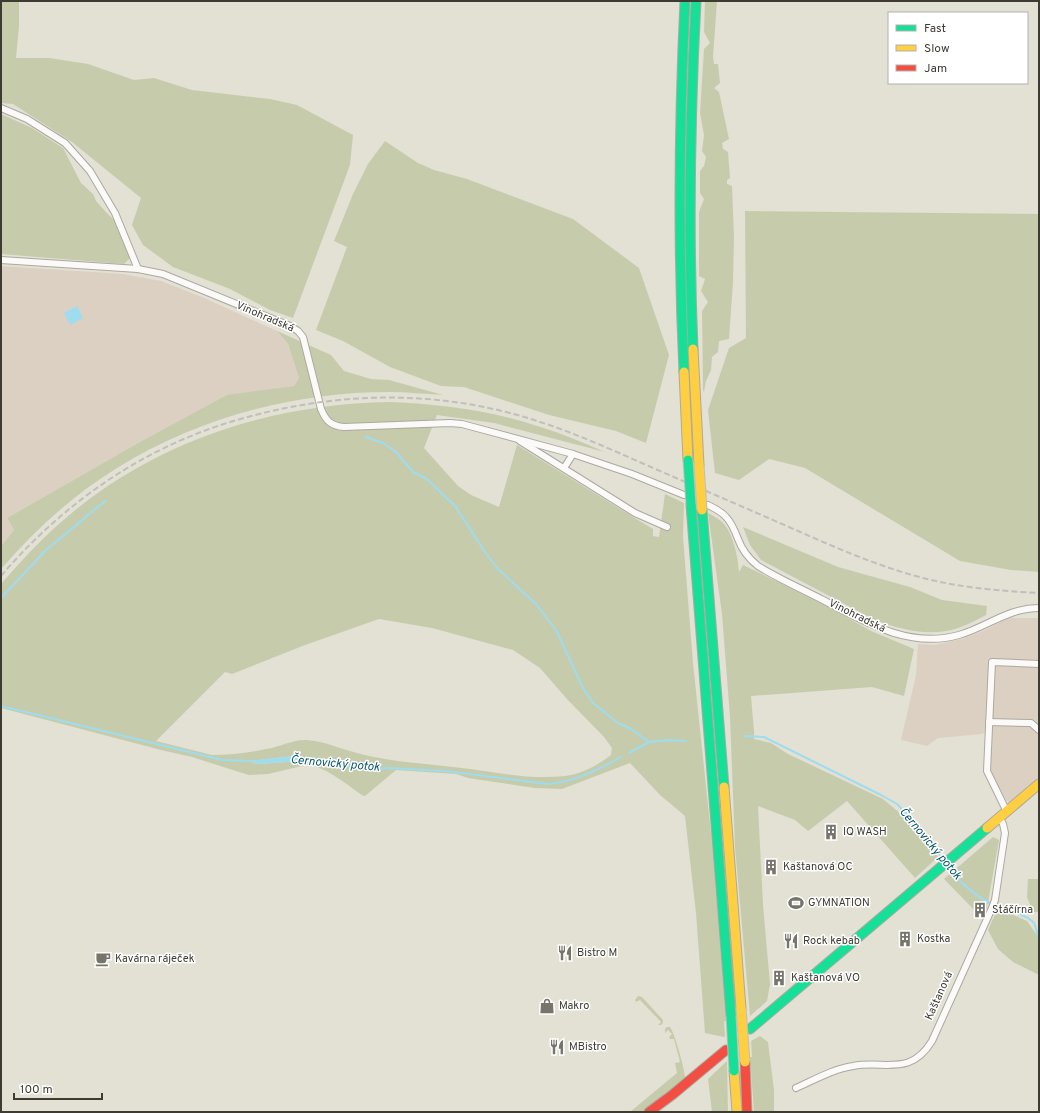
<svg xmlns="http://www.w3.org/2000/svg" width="1040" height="1113" font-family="Overpass,sans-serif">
<rect width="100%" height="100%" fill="#e3e0d4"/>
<!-- industrial -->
<g fill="#dcd0c3">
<polygon points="1,266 123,274 161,281 202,297 277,331 288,344 299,378 294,386 227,396 138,443 7,518 14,530 1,546"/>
<polygon points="1009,618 1039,618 1039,777 1009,802 1006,800 990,770 991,729 982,734 938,738 927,746 901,740 916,675 918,644 934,645 962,639 983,631"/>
</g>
<!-- green -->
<g fill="#c6ccab" fill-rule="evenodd">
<polygon points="1,1 19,1 19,26 16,58 49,58 88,64 134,80 154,78 192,90 270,99 297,105 353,135 350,165 293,318 270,310 230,289 173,267 143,245 132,225 141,198 72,142 13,104 1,103"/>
<polygon points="705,1 717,1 713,57 714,64 718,64 720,83 714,88 719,92 729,139 722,143 723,149 728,152 730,178 727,180 727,184 732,186 734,238 733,282 729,339 719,341 718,352 712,357 711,370 706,381 704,392 703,390 702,311 708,302 701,291 705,279 699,276 699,212 704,199 700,193 700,171 704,166 706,157 702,151 704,135 700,113 704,49 710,43 704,32"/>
<polygon points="1,114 32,128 63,148 81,183 93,194 96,201 105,211 114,220 121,233 130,258 124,264 1,254"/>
<polygon points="385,141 418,163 434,170 467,179 573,219 639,268 669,355 646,443 616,431 549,415 464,387 441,386 390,367 343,341 316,330 347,247 334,241 353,194 368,164"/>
<polygon points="745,211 1039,214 1039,572 1011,570 960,561 805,468 769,459 739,480 715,473 708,410 729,348 746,338"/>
<path d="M277 331 331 355 344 371 371 379 389 380 443 395C425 394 407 392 389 392 294 392 198 418 117 468 73 495 35 530 1 569V546L14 530 7 518 138 443 227 395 294 386 299 378 288 344Z"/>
<path d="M390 402C439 404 487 410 534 425 558 432 582 442 605 452L494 423 437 415 424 448 458 486 471 495 499 507 517 445 633 517 653 529V536L659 537 665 494 684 503 683 537 693 663 712 843 726 1021H724L725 1036 724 1037 705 1033 696 913 685 816 660 795 630 763 562 789 535 788 468 778 456 774 396 770 365 796 362 795C347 785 324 765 306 765L268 774 249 775 239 772 192 757 161 750 1 708V584C22 560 43 537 67 517 157 440 272 404 390 402ZM379 619 432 628 513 650 540 668 567 699 604 737 612 748 611 755C598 765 582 774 565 776 531 780 495 772 462 768 429 764 389 762 357 753 341 749 324 741 307 740 293 739 280 747 266 749 249 753 229 755 212 755L156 741 225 672 232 674 305 645ZM294 756 314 760 257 764 249 761Z"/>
<path d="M708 513C713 516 718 518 722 522 733 532 738 557 739 572L743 565 820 602 871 631 914 649 904 696 872 687 751 696 754 731V739L771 743 788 754 883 799 902 815 938 857 915 878 847 801 808 831 795 820 758 806 763 905 770 984 767 1001 750 1016 735 847 730 717 722 614Z"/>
<path d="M743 527 838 567 910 587 942 600 987 606 986 615C978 619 969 624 961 627 931 638 901 630 873 619L761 560 750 545Z"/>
<polygon points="993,837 999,840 987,908 982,918 944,879"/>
<polygon points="1028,879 1039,879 1039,912 1033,912 1027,897"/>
<polygon points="998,908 1027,921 1039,938 1039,975 1013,962 998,949 988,930"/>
<polygon points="638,996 642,997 663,1020 663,1023 661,1025 658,1025 661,1022 640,1000 636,1002 635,1000"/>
<path d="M667 1027H670C675 1034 685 1070 685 1078L644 1112H630L677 1073 675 1063 680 1062 674 1039H670L669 1037 672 1034 668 1030 665 1033V1029Z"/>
<polygon points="760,1036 768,1042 774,1090 774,1112 754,1112 750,1057 752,1057 751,1041"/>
<polygon points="727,1061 728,1112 712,1112 708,1079"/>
</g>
<!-- water -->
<g fill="#9edcef">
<polygon points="77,306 83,318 70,325 64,313"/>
<polygon points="294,756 316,760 257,764 248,761"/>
</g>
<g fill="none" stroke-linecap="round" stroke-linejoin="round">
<!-- stream -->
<g stroke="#9edcef" stroke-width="2">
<polyline points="366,437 383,443 395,451 413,472 427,479 455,506 485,552 498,569 536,604 556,630 583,688 593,703 618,723 631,729 649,742"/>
<polyline points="1,598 46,550 105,501"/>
<polyline points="1,706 222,760 249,761"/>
<polyline points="744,736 764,737 881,795 897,804 919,827 944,861"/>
<polyline points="629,753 649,742 668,740 686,741"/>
<path d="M314 760 353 767 370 769 389 768 445 771 548 784C574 782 598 770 621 757"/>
<path d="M948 866C958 881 975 896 992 904 1003 909 1027 914 1034 923 1036 927 1037 934 1039 938"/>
</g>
<!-- street casing -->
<g stroke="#aba9a0" stroke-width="8">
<g id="street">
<polyline points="1,108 27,119 65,143 90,171 115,213 138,269"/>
<path d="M1 260 138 269 163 274 290 326 298 331 303 337 321 409C326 421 331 426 344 427L450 423 462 424 573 454 632 474 684 495"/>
<polyline points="520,441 635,513 667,527"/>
<polyline points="564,468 573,454"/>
<path d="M708 505C714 508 721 511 726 517 732 523 735 531 738 539 742 550 749 559 758 566 779 579 802 589 823 600 865 622 909 649 959 635 987 627 1008 608 1039 608"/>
<polyline points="989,722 1031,723 1039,730"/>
<polyline points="1007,812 987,771 992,662 1039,664"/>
<path d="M796 1088C814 1080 833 1069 853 1066 885 1060 910 1077 932 1041L992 908 995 900 1005 833 1003 824 1000 818"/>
</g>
</g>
<!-- fast casing -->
<g stroke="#aba9a0" stroke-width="11">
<g id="fast">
<path d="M693 349C688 233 690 117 696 1"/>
<path d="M684 372C678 248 679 125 685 1"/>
<polyline points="691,505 731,1016"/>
<polyline points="702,510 724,787"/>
<polyline points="750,1029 987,828"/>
</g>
</g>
<!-- slow casing -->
<g stroke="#aba9a0" stroke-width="11">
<g id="slow">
<polyline points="693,349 699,465"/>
<polyline points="684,372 688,460"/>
<polyline points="724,787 741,1008"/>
<polyline points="987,828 1039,784"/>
<polyline points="734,1071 737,1112"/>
</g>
</g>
<!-- jam casing -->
<g stroke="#aba9a0" stroke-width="11">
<g id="jam">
<polyline points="745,1062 747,1112"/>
<polyline points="649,1112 672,1095 726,1050"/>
</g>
</g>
<!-- street -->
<use href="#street" stroke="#fbfaf9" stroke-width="6"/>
<!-- fast -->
<use href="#fast" stroke="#16e098" stroke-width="9"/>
<!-- slow -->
<use href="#slow" stroke="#ffcf43" stroke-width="9"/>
<!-- jam -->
<use href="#jam" stroke="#f24e42" stroke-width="9"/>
<!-- rail -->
<path stroke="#bfbfbc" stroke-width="2" stroke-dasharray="6 3" stroke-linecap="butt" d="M1 576C65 501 148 444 244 418 330 394 419 390 506 412 554 424 599 444 644 464 692 485 741 506 789 527 834 547 879 567 927 579 964 588 1001 591 1039 593"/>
<!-- fast-bridge casing -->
<g stroke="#bfbeb8" stroke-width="11" stroke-linecap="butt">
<g id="fast-bridge">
<polyline points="688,460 691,505"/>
<polyline points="731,1016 734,1071"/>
</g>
</g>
<!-- slow-bridge casing -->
<g stroke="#bfbeb8" stroke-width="11" stroke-linecap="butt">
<g id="slow-bridge">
<polyline points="699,465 702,510"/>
<polyline points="741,1008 745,1062"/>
</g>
</g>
<!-- fast-bridge -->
<use href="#fast-bridge" stroke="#16e098" stroke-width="9"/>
<!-- slow-bridge -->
<use href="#slow-bridge" stroke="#ffcf43" stroke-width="9"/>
</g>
<!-- icons -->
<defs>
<g id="building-bare" transform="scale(1.2)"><path d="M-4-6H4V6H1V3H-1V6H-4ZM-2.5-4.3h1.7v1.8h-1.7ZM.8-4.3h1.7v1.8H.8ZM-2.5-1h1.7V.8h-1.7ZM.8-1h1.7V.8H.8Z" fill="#77756b" stroke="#fff" stroke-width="2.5" paint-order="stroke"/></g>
<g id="stadium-bare" transform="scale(1.2)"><path d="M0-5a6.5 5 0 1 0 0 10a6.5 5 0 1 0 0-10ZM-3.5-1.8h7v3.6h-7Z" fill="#77756b" stroke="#fff" stroke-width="2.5" paint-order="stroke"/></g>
<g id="restaurant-bare" transform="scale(1.2)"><path d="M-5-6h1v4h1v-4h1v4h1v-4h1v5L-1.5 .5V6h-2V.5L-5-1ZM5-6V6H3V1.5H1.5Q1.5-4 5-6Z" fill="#77756b" stroke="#fff" stroke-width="2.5" paint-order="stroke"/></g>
<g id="cafe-bare" transform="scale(1.2)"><path d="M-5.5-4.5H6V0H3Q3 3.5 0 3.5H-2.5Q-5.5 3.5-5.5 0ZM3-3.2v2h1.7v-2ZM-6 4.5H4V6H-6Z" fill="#77756b" stroke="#fff" stroke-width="2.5" paint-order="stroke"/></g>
<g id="shop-bare" transform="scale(1.2)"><path d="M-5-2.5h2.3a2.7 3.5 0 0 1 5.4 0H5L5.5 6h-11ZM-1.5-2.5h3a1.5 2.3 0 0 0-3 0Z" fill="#77756b" stroke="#fff" stroke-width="2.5" paint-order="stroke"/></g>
</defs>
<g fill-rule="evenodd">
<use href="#building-bare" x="831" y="832"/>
<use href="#building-bare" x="771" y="867"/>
<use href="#stadium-bare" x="796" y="903"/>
<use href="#building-bare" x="980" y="910"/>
<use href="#building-bare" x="905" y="939"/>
<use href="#restaurant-bare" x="791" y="941"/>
<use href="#restaurant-bare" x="565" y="953"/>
<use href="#cafe-bare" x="103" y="959"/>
<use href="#building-bare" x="779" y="978"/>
<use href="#shop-bare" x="547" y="1006"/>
<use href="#restaurant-bare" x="557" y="1047"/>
</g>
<g text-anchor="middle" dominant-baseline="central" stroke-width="3" stroke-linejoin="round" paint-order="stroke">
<!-- street labels -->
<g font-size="11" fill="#3d3b32" stroke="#fff">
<text transform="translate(265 317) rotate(23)">Vinohradská</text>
<text transform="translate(857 616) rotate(26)">Vinohradská</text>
<text transform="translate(939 996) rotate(-66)">Kaštanová</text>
</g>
<!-- poi labels -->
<g font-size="11" fill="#3d3b32" stroke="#fff" text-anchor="start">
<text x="843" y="832">IQ WASH</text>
<text x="783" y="867">Kaštanová OC</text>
<text x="808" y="903">GYMNATION</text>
<text x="992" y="910">Stáčírna</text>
<text x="917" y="939">Kostka</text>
<text x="803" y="941">Rock kebab</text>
<text x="577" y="953">Bistro M</text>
<text x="115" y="959">Kavárna ráječek</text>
<text x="791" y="978">Kaštanová VO</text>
<text x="559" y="1006">Makro</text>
<text x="569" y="1047">MBistro</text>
</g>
<!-- water labels -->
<g font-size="12" font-style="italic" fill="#05556a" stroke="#fff">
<text transform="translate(335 764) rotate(5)">Černovický potok</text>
<text transform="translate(930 844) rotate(50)">Černovický potok</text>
</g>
</g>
<!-- border -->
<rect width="1040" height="1113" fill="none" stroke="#3d3b32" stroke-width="4"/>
<!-- legend -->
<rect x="888" y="12" width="140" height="72" fill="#ffffff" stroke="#b1b1ad"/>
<rect x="896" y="25" width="20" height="6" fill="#16e098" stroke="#b1b1ad"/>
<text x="924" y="32" font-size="12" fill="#3d3b32">Fast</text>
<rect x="896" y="45" width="20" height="6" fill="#ffcf43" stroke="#b1b1ad"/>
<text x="924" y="52" font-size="12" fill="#3d3b32">Slow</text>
<rect x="896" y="65" width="20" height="6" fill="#f24e42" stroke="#b1b1ad"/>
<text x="924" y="72" font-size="12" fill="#3d3b32">Jam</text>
<!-- scale -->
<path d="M14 1093v6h88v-6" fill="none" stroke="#3d3b32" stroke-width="2"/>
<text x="20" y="1093" font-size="12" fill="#3d3b32" stroke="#ffffff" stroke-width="3" paint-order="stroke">100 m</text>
</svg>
